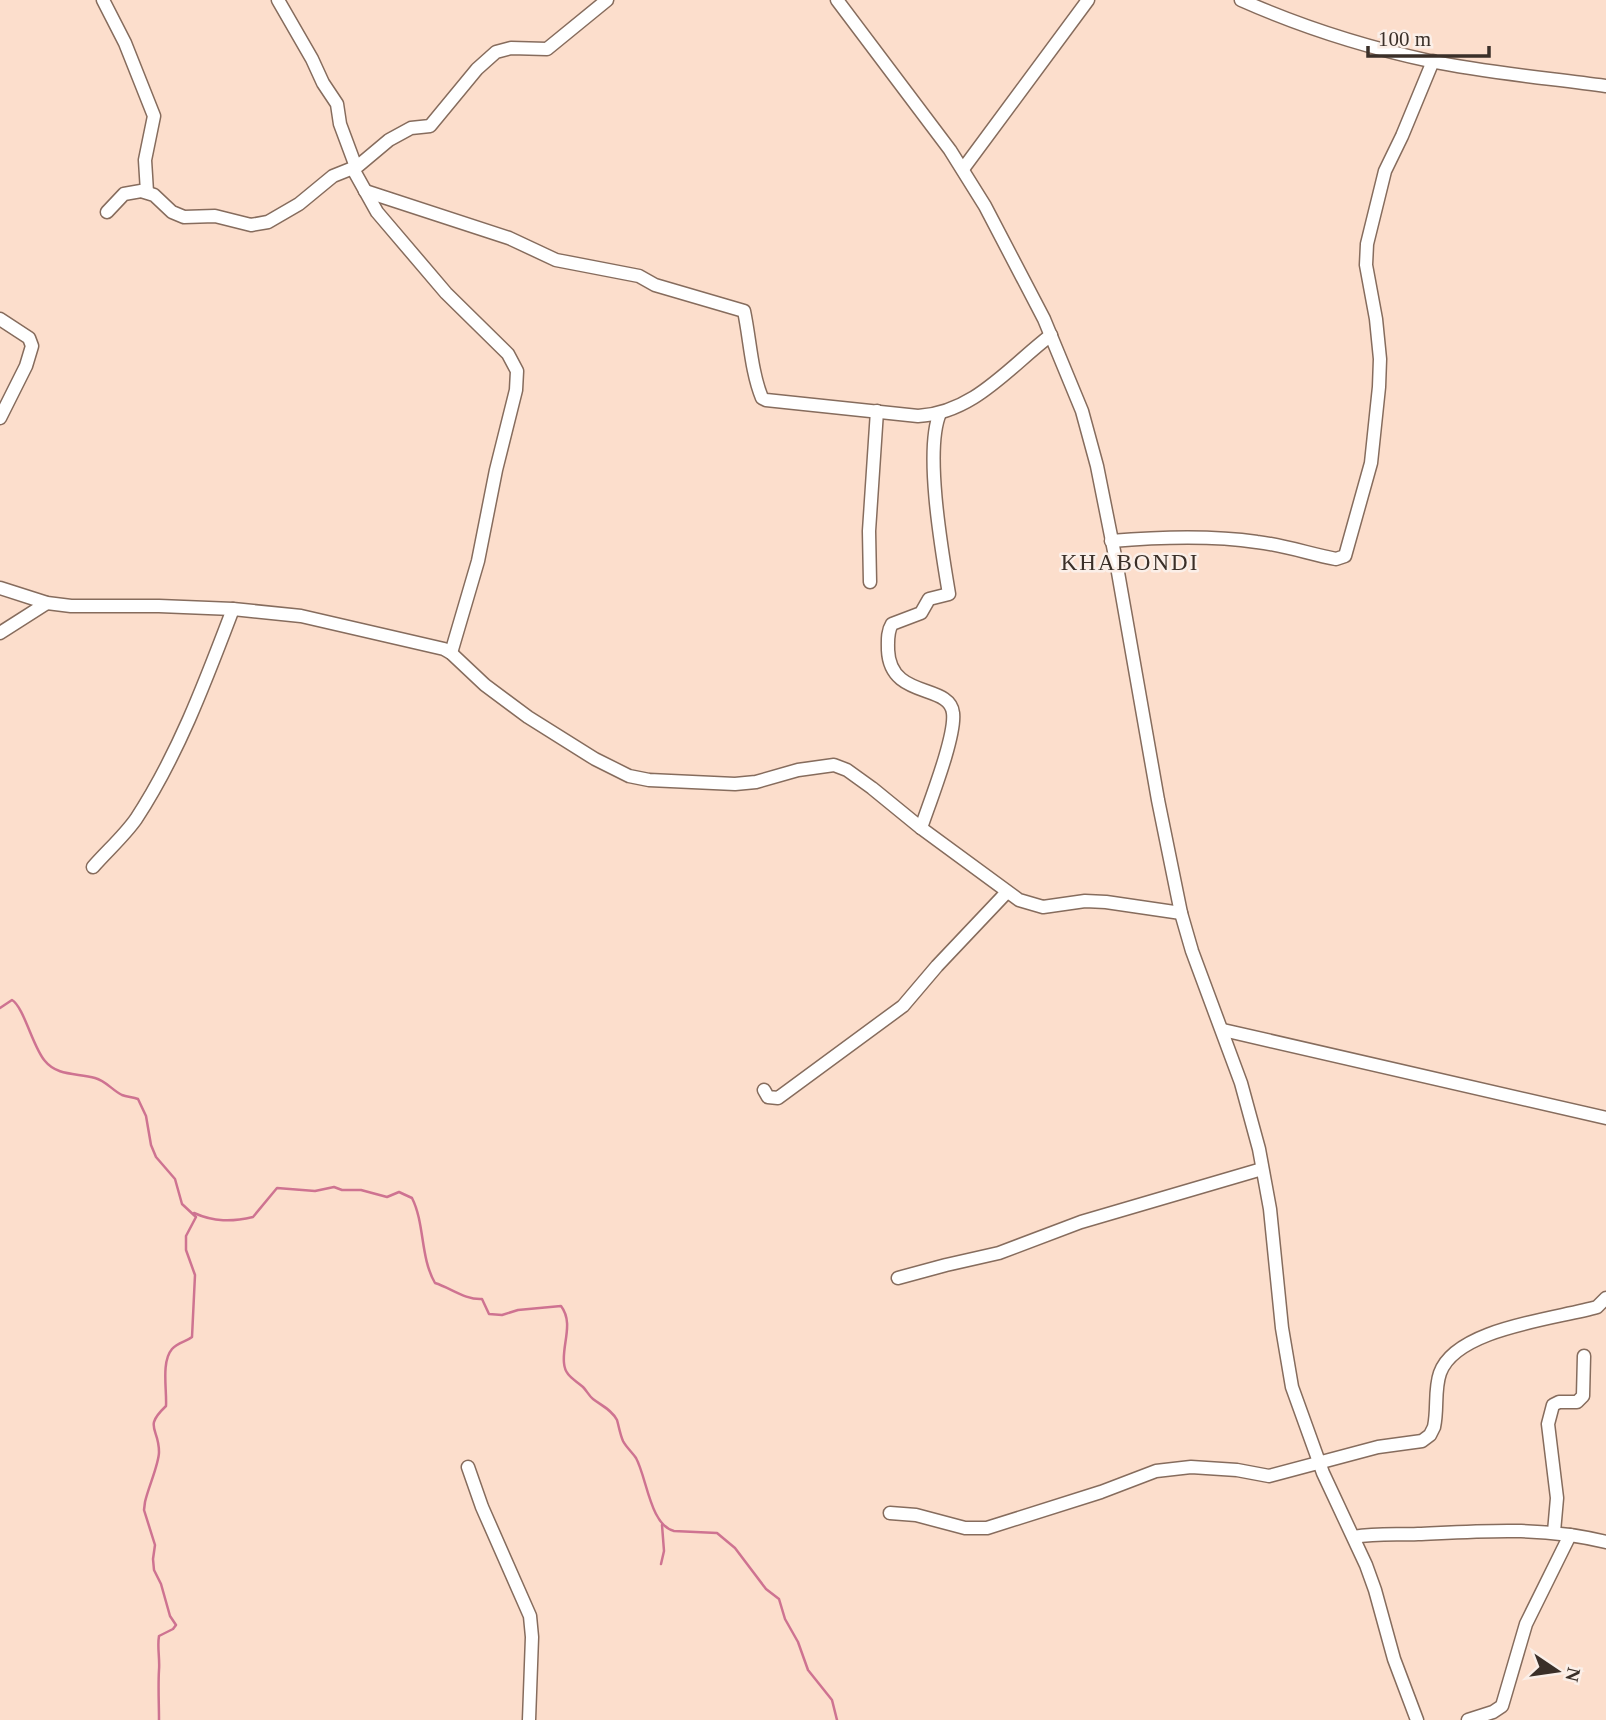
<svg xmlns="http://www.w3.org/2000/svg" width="1606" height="1720" font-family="'Times New Roman',serif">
<rect width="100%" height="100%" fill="#fcdecc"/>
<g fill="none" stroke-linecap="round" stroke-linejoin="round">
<!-- stream -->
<g stroke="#ce7391" stroke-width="2.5">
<path d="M0 1008 12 1000C24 1007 33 1048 45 1061 57 1076 77 1073 95 1078 106 1081 112 1090 122 1095 127 1097 133 1097 138 1099L146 1116 151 1145 156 1157 175 1179 182 1204 196 1217 186 1236V1250L195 1275 192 1337C186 1342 178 1342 172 1349 161 1362 167 1390 166 1406 143 1428 159 1427 159 1452 159 1464 148 1488 145 1502L144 1510 155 1545 153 1559 154 1570 161 1584 170 1616 176 1625 173 1629 159 1636C157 1647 160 1658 159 1670 158 1687 159 1703 159 1720"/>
<path d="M194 1213C214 1222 232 1222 253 1217L277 1188 315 1191 334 1187 342 1190H361L387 1197 399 1192 412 1198C425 1224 420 1257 435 1283 451 1288 465 1300 482 1299L489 1314 502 1315 518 1310 561 1306C574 1323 562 1344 564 1363 565 1376 574 1379 583 1387 587 1391 589 1396 593 1399 602 1406 612 1410 617 1420 619 1427 620 1434 623 1441 626 1447 632 1452 636 1458 647 1478 650 1525 674 1531L717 1533 735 1548 766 1589 779 1599 785 1619 798 1642 808 1670 832 1700 837 1720"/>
<polyline points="661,1564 664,1551 662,1525"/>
</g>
<!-- minor casing -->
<g stroke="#866c5d" stroke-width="15">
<g id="minor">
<polyline points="103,0 125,43 154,116 145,160 147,192"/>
<polyline points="278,0 312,59 323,83 337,104 340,124 356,167"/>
<polyline points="837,0 950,150 985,206 1044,319 1082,411 1097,466 1116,561 1158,800 1181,913 1192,951 1241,1083 1259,1149 1270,1209 1282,1328 1292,1387 1323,1473 1366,1565 1375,1590 1394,1659 1417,1720"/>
<path d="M1241 0C1302 27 1365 47 1430 61 1488 73 1548 78 1606 86"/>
<polyline points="353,169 377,212 446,293 508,354 517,371 516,390 496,470 478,561 451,653"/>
<polyline points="963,169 1088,0"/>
<path d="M365 191 509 238 556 260 639 276 655 285 744 311C750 339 751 371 762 398L766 400 918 416C974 413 1009 367 1051 335"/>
<polyline points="107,212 124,194 141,191 154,195 172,212 184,217 215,216 251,225 268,222 299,204 333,176 358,166 389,140 411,128 430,126 477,69 496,52 511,48 547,49 607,0"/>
<polyline points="0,319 29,338 32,346 26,366 0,418"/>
<path d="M1111 541C1159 537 1210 535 1257 542 1284 545 1310 554 1336 559L1345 556 1371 463 1379 387 1380 359 1376 319 1366 265 1367 244 1385 171 1402 136 1433 61"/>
<polyline points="870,582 869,531 877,411"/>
<polyline points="0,588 47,603 71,606 159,606 233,609 301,616 444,649 451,653 485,685 528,717 595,759 629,776 649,780 735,784 756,782 798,770 834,765 847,770 872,788 921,828 1019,900 1043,907 1085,901 1106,902 1181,913"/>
<polyline points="0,633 47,603"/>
<path d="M921 828C929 804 956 736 953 713 950 683 890 700 888 650 888 641 887 632 892 624L921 613 929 599 949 594C942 552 924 450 940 413"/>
<path d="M93 867C107 851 124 836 136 819 178 755 206 680 233 609"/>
<polyline points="1223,1030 1606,1118"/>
<polyline points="764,1090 768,1097 778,1098 903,1006 937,966 1007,892"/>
<polyline points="898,1278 946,1265 999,1253 1081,1222 1262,1169"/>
<polyline points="468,1467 482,1507 530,1616 532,1637 529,1720"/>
<path d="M890 1513 916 1515 965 1528H987L1101 1492 1156 1471 1191 1467 1237 1470 1269 1476 1378 1447 1422 1441 1430 1435 1434 1427C1438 1409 1434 1390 1440 1373 1456 1328 1556 1319 1597 1307L1606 1298"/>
<polyline points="1554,1532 1557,1498 1548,1424 1553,1405 1559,1402 1577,1402 1583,1396 1584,1356"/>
<path d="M1354 1537C1376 1533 1396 1535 1418 1534 1482 1531 1543 1526 1606 1542"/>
<polyline points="1468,1720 1493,1712 1502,1706 1526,1624 1570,1535"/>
</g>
</g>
<!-- minor -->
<use href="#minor" stroke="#fff" stroke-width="12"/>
</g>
<g text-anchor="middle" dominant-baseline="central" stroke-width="5" stroke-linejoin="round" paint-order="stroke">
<!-- quarter labels -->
<g font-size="23" letter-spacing="2" fill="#3a2f28" stroke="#fbefe8">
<text x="1130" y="562">KHABONDI</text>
</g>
</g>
<!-- north arrow -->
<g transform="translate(1557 1671) rotate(103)" stroke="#fbefe8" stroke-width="5" paint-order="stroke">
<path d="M0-5L12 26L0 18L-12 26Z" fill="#3a2f28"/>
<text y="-10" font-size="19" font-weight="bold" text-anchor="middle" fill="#3a2f28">N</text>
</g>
<!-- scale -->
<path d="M1368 46v10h121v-10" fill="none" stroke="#3a2f28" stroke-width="3.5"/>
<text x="1378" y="46" font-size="21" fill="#3a2f28" stroke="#fbefe8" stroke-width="5" paint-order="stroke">100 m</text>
</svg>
